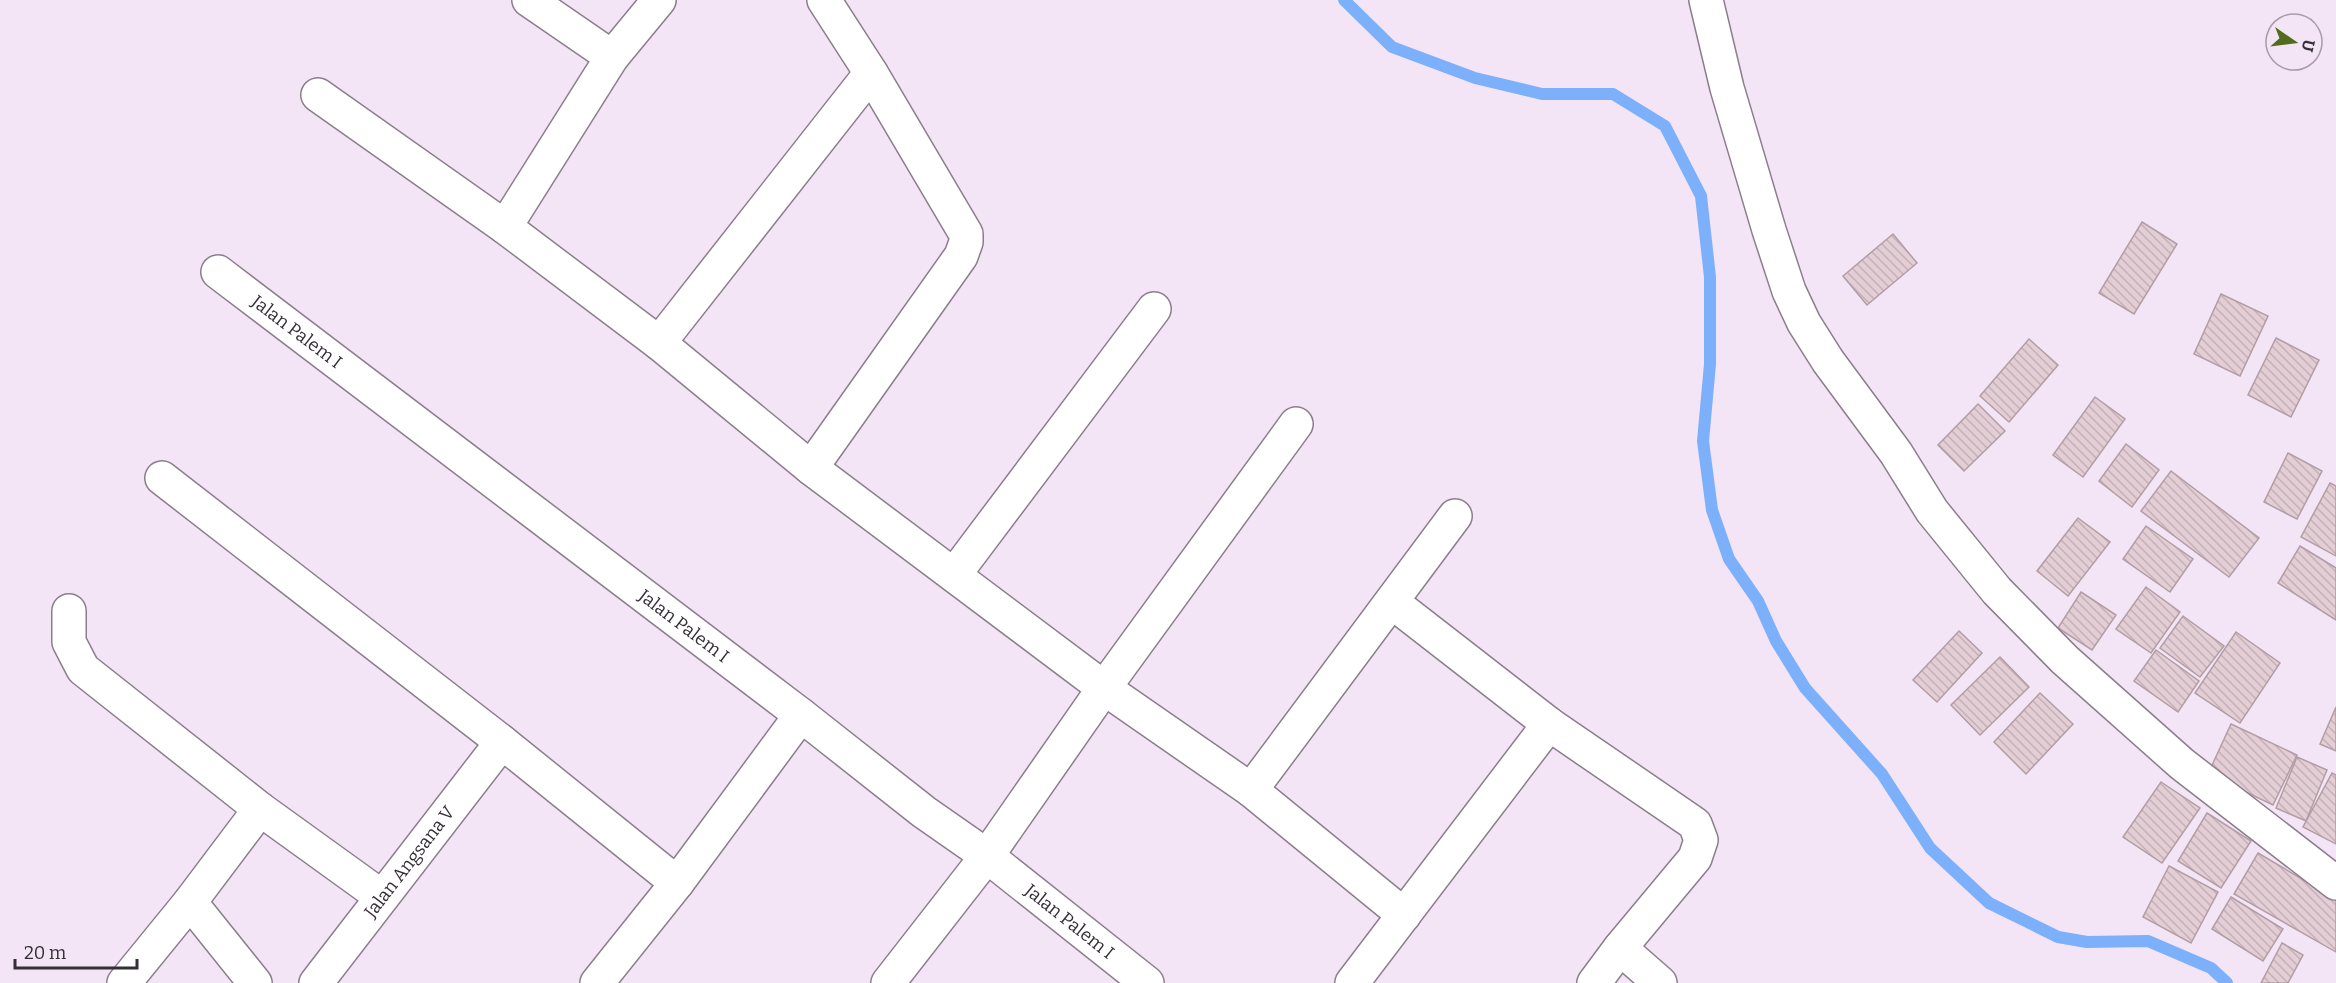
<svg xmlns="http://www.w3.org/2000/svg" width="2336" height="983" font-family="Bitter,serif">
<defs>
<pattern id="building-back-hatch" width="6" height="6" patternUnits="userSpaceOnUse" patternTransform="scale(1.5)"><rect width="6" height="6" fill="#e4ced6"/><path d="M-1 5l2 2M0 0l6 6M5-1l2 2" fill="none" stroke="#c4b1b8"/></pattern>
</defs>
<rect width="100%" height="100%" fill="#f3e5f5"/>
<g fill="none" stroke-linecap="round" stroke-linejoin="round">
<!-- stream -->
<polyline stroke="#7db0fb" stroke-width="12" points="1344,0 1392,47 1475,78 1542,94 1613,94 1665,126 1701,196 1710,277 1710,364 1703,441 1712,510 1729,559 1758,601 1776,641 1805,688 1882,774 1930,848 1989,903 2058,937 2087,942 2148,941 2211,968 2227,983"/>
</g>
<!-- building -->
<g fill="url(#building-back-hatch)" stroke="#b29da4" stroke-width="1.5">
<polygon points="2142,222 2177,244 2134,314 2099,293"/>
<polygon points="1893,234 1917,263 1867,305 1843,276"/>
<polygon points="2221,294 2268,316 2240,376 2194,354"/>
<polygon points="2276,338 2319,360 2291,417 2248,395"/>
<polygon points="2029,339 2058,365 2009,422 1980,396"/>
<polygon points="2095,397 2125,419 2083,477 2053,455"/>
<polygon points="1978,404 2005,431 1964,471 1938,445"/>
<polygon points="2126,444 2159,470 2132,507 2099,481"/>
<polygon points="2288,453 2322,471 2297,519 2264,502"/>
<polygon points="2171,471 2259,538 2229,577 2141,511"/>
<polygon points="2330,483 2336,486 2336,556 2301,537"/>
<polygon points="2078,518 2110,542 2068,596 2037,571"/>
<polygon points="2146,526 2193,559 2170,592 2123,559"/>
<polygon points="2300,546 2336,568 2336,620 2278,583"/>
<polygon points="2146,587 2180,612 2151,653 2116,629"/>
<polygon points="2081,592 2116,615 2092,650 2058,628"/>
<polygon points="2183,616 2224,646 2200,677 2160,648"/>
<polygon points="1959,631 1982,653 1937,702 1913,680"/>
<polygon points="2236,632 2280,663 2240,723 2195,693"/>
<polygon points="2156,650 2199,681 2178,712 2134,681"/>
<polygon points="2000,657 2029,687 1980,735 1951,705"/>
<polygon points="2040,693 2073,724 2026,774 1994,742"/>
<polygon points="2336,707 2336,751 2320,744"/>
<polygon points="2231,724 2297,755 2273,805 2208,774"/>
<polygon points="2297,757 2327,770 2306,821 2276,808"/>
<polygon points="2332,773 2336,775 2336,844 2303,827"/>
<polygon points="2161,782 2200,808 2162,863 2123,837"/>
<polygon points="2207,813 2251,841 2221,888 2178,861"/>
<polygon points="2258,853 2336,899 2336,952 2234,894"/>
<polygon points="2169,866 2218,892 2191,943 2143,917"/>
<polygon points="2231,897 2283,929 2263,961 2212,929"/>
<polygon points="2282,943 2303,955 2288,983 2261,983"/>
</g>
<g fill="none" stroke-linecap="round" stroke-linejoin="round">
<!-- minor casing -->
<g stroke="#8b7e8c" stroke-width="36">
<g id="minor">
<polyline points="529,0 612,57"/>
<polyline points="1706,0 1727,88 1769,230 1789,291 1804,323 1828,361 1896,453 1932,511 1997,591 2065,660 2182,764 2336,883"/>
<polyline points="318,95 505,227 659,343 811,468 1104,688 1251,790 1404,915"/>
<polyline points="505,227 612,57 659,0"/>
<path id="s1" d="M218 272 801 715 924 812 987 856 1147 983"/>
<polyline points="659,343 871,73"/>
<polyline points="811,468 961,256 966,242 966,234 871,73 824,0"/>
<polyline points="162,478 502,742 677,883"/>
<polyline points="954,575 1154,309"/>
<polyline points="1392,602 1549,724 1695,824 1701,840 1695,858 1620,948 1594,983"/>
<polyline points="69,611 69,642 83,669 260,809"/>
<polyline points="1251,790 1455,516"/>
<polyline points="190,902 255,983"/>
<polyline points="1620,948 1660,983"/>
<polyline points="124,983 190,902 260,809 382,897"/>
<path id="s2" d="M316 983 502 742"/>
<polyline points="597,983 677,883 801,715"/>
<polyline points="888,983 987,856 1104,688 1296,424"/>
<polyline points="1352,983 1549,724"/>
</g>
</g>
<!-- minor -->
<use href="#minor" stroke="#fff" stroke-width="33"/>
</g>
<g text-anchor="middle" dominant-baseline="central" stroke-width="6" stroke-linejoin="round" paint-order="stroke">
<!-- street labels -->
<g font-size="18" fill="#342f35" stroke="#f3e5f5">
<text stroke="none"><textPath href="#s1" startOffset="99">Jalan Palem I</textPath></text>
<text stroke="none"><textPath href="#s1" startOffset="585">Jalan Palem I</textPath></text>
<text stroke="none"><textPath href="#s2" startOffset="153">Jalan Angsana V</textPath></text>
<text stroke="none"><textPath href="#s1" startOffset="1071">Jalan Palem I</textPath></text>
</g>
</g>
<!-- north arrow -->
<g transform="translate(2294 42) rotate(104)"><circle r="28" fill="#f3e5f5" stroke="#a79ca8" stroke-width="1.5"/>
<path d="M0-4.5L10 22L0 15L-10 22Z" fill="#526c1e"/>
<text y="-9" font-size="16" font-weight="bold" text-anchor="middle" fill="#342f35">U</text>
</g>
<!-- scale -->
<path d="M15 959v9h122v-9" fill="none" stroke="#342f35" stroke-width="3"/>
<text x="24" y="959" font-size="18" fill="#342f35" stroke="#f3e5f5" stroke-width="4.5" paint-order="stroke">20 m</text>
</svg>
